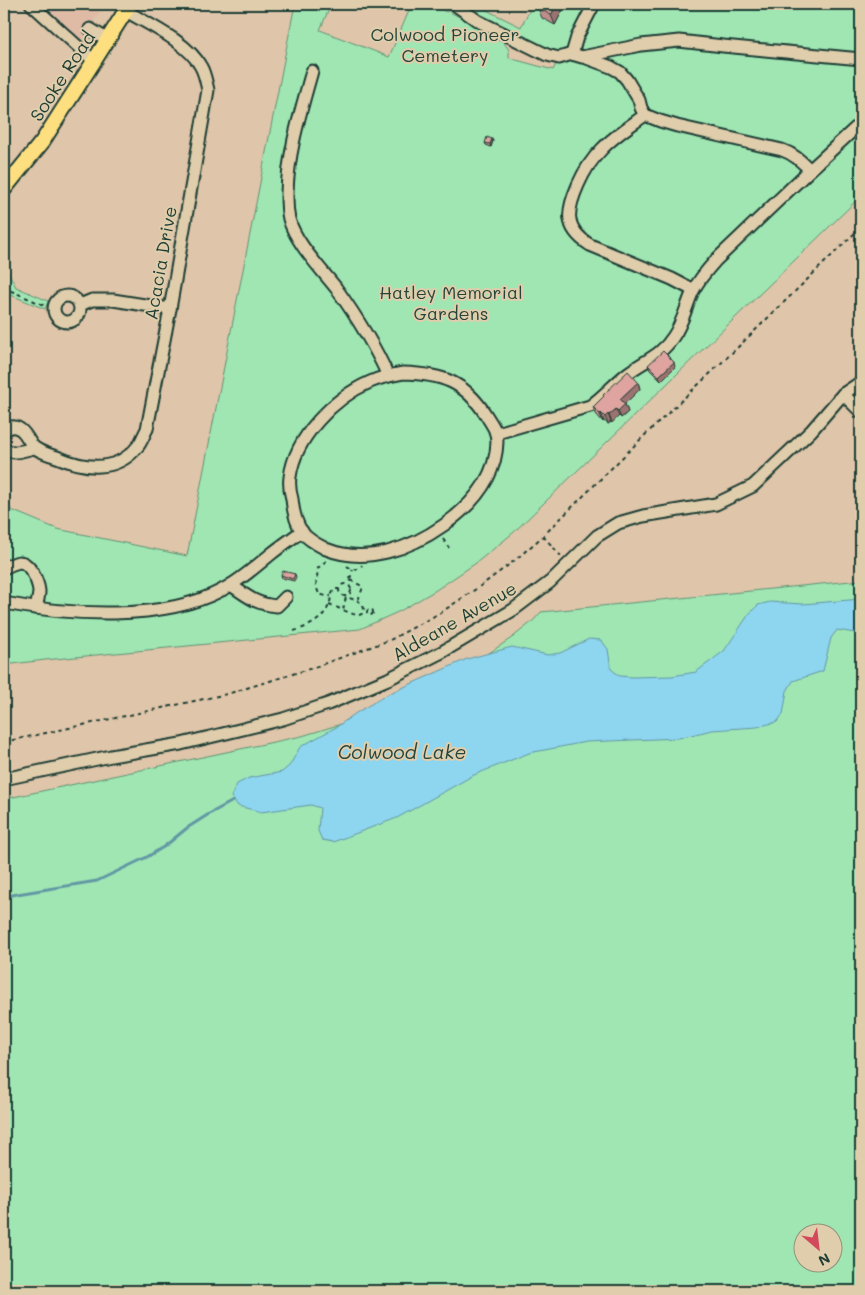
<svg xmlns="http://www.w3.org/2000/svg" width="865" height="1295" font-family="Mali,sans-serif">
<rect width="100%" height="100%" fill="#dfc5a9"/>
<filter id="ink" filterUnits="userSpaceOnUse"><feTurbulence type="fractalNoise" baseFrequency=".02" numOctaves="2"/><feDisplacementMap in="SourceGraphic" scale="10" xChannelSelector="R" yChannelSelector="G"/><feConvolveMatrix kernelMatrix="1 2 1 2 8 2 1 2 1" color-interpolation-filters="sRGB"/></filter>
<g filter="url(#ink)">
<!-- built -->
<polygon fill="#dfbba6" points="39,4 105,4 81,42"/>
<!-- green -->
<g fill="#9fe6b3" stroke="#5f9274" fill-rule="evenodd">
<polygon points="295,4 331,4 320,30 389,57 412,4 430,4 446,12 448,11 471,23 471,24 503,41 509,50 509,58 553,70 559,59 481,19 476,5 521,27 533,4 861,4 861,196 513,533 476,563 436,590 400,611 360,629 45,660 4,665 4,507 57,529 187,556"/>
<polygon points="4,264 16,287 48,301 45,309 11,295 4,296"/>
<path d="M861 580V1291H4V799L302 736 361 718 467 668 513 637 533 621 541 612ZM802 1232H832V1262H802Z"/>
</g>
<!-- water -->
<polygon fill="#8ed5ef" stroke="#6298a4" points="861,599 861,634 837,630 831,638 823,671 793,681 787,691 783,714 777,722 757,727 712,730 679,738 586,742 529,753 474,775 397,818 333,842 322,840 318,831 320,808 311,805 261,812 238,806 231,797 237,784 249,778 282,772 290,765 300,747 338,726 356,713 388,694 467,659 512,647 548,655 560,653 589,639 601,640 608,649 611,669 620,676 632,677 672,676 696,672 724,651 749,614 758,605 770,602 803,604"/>
<g fill="none" stroke-linecap="round" stroke-linejoin="round">
<!-- stream -->
<polyline stroke="#6298a4" stroke-width="3" points="4,897 17,894 97,881 147,857 165,846 187,828 209,814 233,801"/>
<!-- minor casing -->
<g stroke="#1f3d34" stroke-width="15">
<g id="minor">
<polyline points="31,4 94,61"/>
<polyline points="454,4 478,21 547,55 559,58 572,54"/>
<polyline points="594,4 577,37 572,54 582,57 641,45 679,41 723,46 861,59"/>
<polyline points="90,29 108,40"/>
<path d="M584 57 611 67 620 72 627 80 639 100 641 108 645 115 660 121 677 126 782 150C794 154 801 161 810 170"/>
<path d="M312 71C301 111 288 151 287 193 287 202 287 211 289 219 295 242 321 269 336 288 356 316 374 344 388 376"/>
<path d="M645 115C630 126 614 136 602 149 591 160 584 171 578 185 567 210 563 228 590 245L672 279 693 290"/>
<circle cx="67" cy="309" r="13"/>
<polyline points="80,305 92,300 113,300 170,309"/>
<path d="M403 373C442 374 464 381 486 415 492 425 497 430 497 442 496 478 472 505 444 525 410 549 366 565 326 549 318 545 307 539 302 532 296 523 293 510 292 499 290 492 289 484 290 477 295 437 334 398 370 382 381 377 392 375 403 373Z"/>
<polyline points="843,394 861,412"/>
<path d="M4 431C8 428 12 425 18 428 27 432 28 443 35 448 41 452 50 455 57 457 85 469 117 473 138 446 142 441 144 434 147 429L170 309 208 90C206 82 205 74 201 67 189 43 148 24 126 11"/>
<path d="M497 433 590 406C604 396 615 383 628 373 645 360 661 356 673 337 683 323 686 306 693 291 699 279 708 269 716 260L810 170 861 123"/>
<path d="M4 448C12 456 24 450 34 448"/>
<path d="M4 568C8 566 14 563 19 562 30 562 38 582 39 591 39 597 37 603 36 608"/>
<path d="M231 585C248 597 256 604 277 606L286 597"/>
<path d="M4 603C68 615 162 622 222 590 240 581 255 567 271 554 281 546 291 539 302 531"/>
<polyline points="4,779 111,756 181,744 239,730 283,719 328,704 388,679 442,652 513,610 550,582 597,536 618,523 643,516 716,504 753,486 811,431 843,394 861,382"/>
</g>
</g>
<!-- major casing -->
<g stroke="#1f3d34" stroke-width="18">
<polyline id="major" points="4,189 42,142 94,61 130,4"/>
</g>
<!-- path -->
<g stroke="#1f3d34" stroke-width="2" stroke-dasharray="4 4" stroke-linecap="butt">
<polyline points="4,286 9,290 48,307 54,308"/>
<polyline points="543,536 561,556"/>
<polyline points="443,539 449,548"/>
<polyline points="326,561 318,568 316,586 319,594 326,596 331,596"/>
<path d="M347 566C352 570 359 571 362 565"/>
<polyline points="350,579 353,569"/>
<polyline points="350,580 362,586 362,590 358,600"/>
<circle cx="345" cy="590" r="6"/>
<path d="M329 604C334 606 355 616 359 615 363 614 363 612 364 608 360 599 354 600 346 597L343 610"/>
<circle cx="370" cy="612" r="3"/>
<path d="M294 631C308 627 323 620 329 605 331 600 331 594 334 589H339"/>
<polyline points="4,742 227,694 309,669 390,640 440,613 479,587 514,561 543,536 645,435 734,351 861,227"/>
</g>
<!-- minor -->
<use href="#minor" stroke="#dfcdab" stroke-width="11"/>
<!-- major -->
<use href="#major" stroke="#fddf80" stroke-width="14"/>
</g>
<!-- wall -->
<g fill="#c08d8a" stroke="#1f3d34">
<polygon points="566,4 555,25 542,18 538,8"/>
<polygon points="493,141 491,147 486,145 485,143"/>
<polygon points="648,365 675,367 661,381 650,370"/>
<polygon points="638,382 640,389 625,404 628,412 621,418 619,416 612,423 611,422 608,424 604,421 603,422 596,414 593,407 604,396 603,395"/>
<polygon points="295,574 296,577 294,581 282,578 281,575"/>
</g>
<!-- shaded-wall -->
<g fill="#9c7370" stroke="#1f3d34">
<polygon points="557,4 566,4 555,25 551,15"/>
<polygon points="492,139 493,141 491,147 490,144"/>
<polygon points="674,362 675,367 661,381 659,376"/>
<polygon points="638,382 640,389 623,406 620,399"/>
<polygon points="625,404 628,412 621,418 618,411"/>
<polygon points="616,409 619,416 612,423 609,415"/>
<polygon points="601,413 604,421 603,422 600,414"/>
<polygon points="608,414 611,422 608,424 605,417"/>
</g>
<!-- building -->
<g fill="#dfa4a0" stroke="#1f3d34">
<polygon points="540,4 557,4 551,15 538,8"/>
<polygon points="487,137 492,139 490,144 485,143"/>
<polygon points="663,351 674,362 659,376 648,365"/>
<polygon points="628,371 638,382 620,399 625,404 618,411 616,409 609,415 608,414 605,417 601,413 600,414 593,407 604,396 603,395"/>
<polygon points="283,571 295,574 293,579 281,575"/>
</g>
</g>
<g text-anchor="middle" dominant-baseline="central" stroke-width="4" stroke-linejoin="round" paint-order="stroke">
<!-- park labels -->
<g font-size="18" fill="#25453a" stroke="#dfcdab">
<text x="445" y="34">Colwood Pioneer<tspan x="445" dy="21">Cemetery</tspan></text>
<text x="451" y="292">Hatley Memorial<tspan x="451" dy="21">Gardens</tspan></text>
</g>
<!-- street labels -->
<g font-size="18" fill="#1f3d34" stroke="#dfcdab">
<text transform="translate(62 76) rotate(-57)">Sooke Road</text>
<text transform="translate(160 263) rotate(-80)">Acacia Drive</text>
<text transform="translate(454 621) rotate(-30)">Aldeane Avenue</text>
</g>
<!-- water labels -->
<g font-size="19" font-style="italic" fill="#25453d" stroke="#dfcdab">
<text x="402" y="751">Colwood Lake</text>
</g>
</g>
<!-- margin -->
<rect width="865" height="1295" fill="none" stroke="#dfcdab" stroke-width="20"/>
<rect x="10" y="10" width="845" height="1275" fill="none" stroke="#1f3d34" stroke-width="2" filter="url(#ink)"/>
<!-- north arrow -->
<g transform="translate(818 1248) rotate(152)"><circle r="24" fill="#dfcdab" stroke="#92937b"/>
<path d="M0-4L9 19L0 12L-9 19Z" fill="#d1495b"/>
<text y="-8" font-size="14" font-weight="bold" text-anchor="middle" fill="#1f3d34">N</text>
</g>
</svg>
